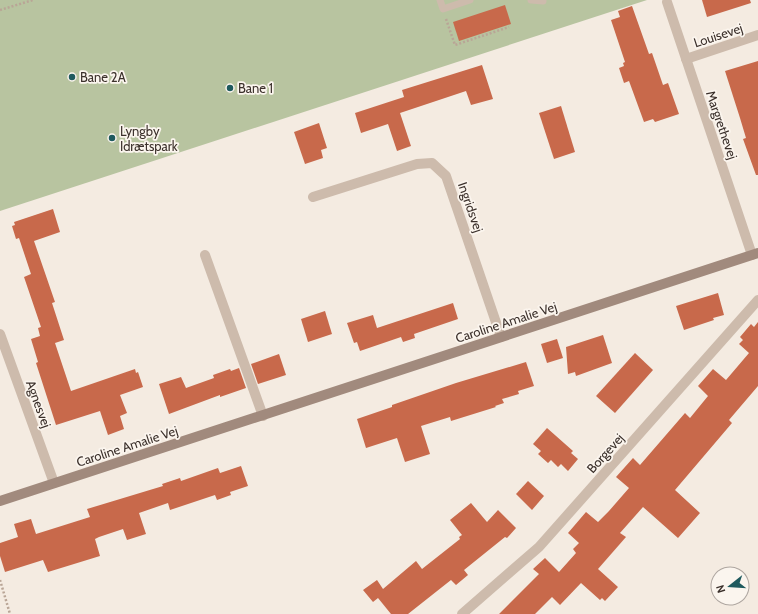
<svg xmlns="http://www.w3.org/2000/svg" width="758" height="614" font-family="Cabin,sans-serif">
<rect width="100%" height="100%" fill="#f4ebe1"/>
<!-- green -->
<polygon fill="#b8c4a0" points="0,0 647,0 0,211"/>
<!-- building -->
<g fill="#c8694b">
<polygon points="702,0 750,0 751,3 707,17"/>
<polygon points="505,5 511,24 459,41 453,22"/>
<polygon points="632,6 649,54 652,53 663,85 668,83 679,114 655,122 653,119 644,122 629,81 624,83 619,68 624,66 623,63 625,62 611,20 620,17 618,11"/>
<polygon points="758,61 758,175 756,175 743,139 746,138 740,118 725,71"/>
<polygon points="482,65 493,99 471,105 466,91 400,113 411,146 397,151 388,124 361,133 355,113 404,97 402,90"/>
<polygon points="561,106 575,152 554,159 539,113"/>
<polygon points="319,123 327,148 321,150 323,158 305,164 294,132"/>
<polygon points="53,209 60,232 34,241 55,302 52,303 64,340 55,343 71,391 135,369 136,373 138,372 143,387 120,395 127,413 120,416 124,429 108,435 100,411 56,425 36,363 38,362 31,339 40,336 38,328 41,327 24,277 31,274 19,238 16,239 12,226 15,225 14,222"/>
<polygon points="718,293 724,315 713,318 714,320 684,330 676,306"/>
<polygon points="453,303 458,319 414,334 415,338 403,342 401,337 360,351 357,342 354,343 347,323 373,315 377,328"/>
<polygon points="325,311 332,334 308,342 301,319"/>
<polygon points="758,322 758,386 729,420 732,423 675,490 700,513 678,538 643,507 620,533 626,537 598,569 618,587 605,601 602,598 600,600 581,583 560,605 552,597 535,614 499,614 539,574 533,569 545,558 559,572 576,553 573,549 579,543 568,533 586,512 598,522 609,511 629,488 616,477 633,458 640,465 685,413 690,418 708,396 698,386 713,369 726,380 749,353 739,344 743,340 740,337 751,324 754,327"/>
<polygon points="603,335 612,363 576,376 575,372 568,374 566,347"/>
<polygon points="557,339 563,358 547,363 541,344"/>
<polygon points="635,353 653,370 615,413 596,396"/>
<polygon points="279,354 286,375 258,384 251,364"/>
<polygon points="526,362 534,386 518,391 519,394 502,399 504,403 495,406 496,407 451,421 450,417 421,426 430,454 405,462 397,438 366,448 357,419 392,407 392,405 456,383"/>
<polygon points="239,368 246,388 220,397 220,395 169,414 159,384 181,377 186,388 214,378 213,375 230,369 231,371"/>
<polygon points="547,428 573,451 571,453 578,459 568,471 561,464 558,467 551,460 548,463 538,454 541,451 533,444"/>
<polygon points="241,466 248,486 230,492 231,495 217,500 215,495 170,510 168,503 139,513 146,534 127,540 123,529 99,537 95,539 100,556 48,572 43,560 5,572 0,556 0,543 18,537 14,524 31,519 36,534 90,517 87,509 163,486 162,484 180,478 181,481 218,468 220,473"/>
<polygon points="528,481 544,496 532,510 516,494"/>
<polygon points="471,503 487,522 498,510 516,528 507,538 505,537 464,570 468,575 456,585 451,580 408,614 391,614 378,598 373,602 363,590 377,580 383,589 416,561 422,569 460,539 459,537 462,535 450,520"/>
</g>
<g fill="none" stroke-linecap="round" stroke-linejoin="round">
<!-- path -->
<g stroke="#b9a596" stroke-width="2.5" stroke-dasharray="2 2" stroke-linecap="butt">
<polyline points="0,10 33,0"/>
<polyline points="446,19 455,45 509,27"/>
<polyline points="0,580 10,614"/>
</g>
<!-- lane -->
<g stroke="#cdbbac" stroke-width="7">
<polyline points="440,0 443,9 470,0"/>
<polyline points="531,0 543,1"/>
</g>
<!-- street -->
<g stroke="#cdbbac" stroke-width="10">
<polyline points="667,2 752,255"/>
<polyline points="686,59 758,35"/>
<polyline points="313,197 417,164 432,163 446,176 501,337"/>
<polyline points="205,255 263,416"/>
<polyline points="0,334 54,483"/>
<polyline points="462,614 539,547 758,300"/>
</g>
<!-- secondary -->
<polyline stroke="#a18a7d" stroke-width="10" points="0,501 758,253"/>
</g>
<!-- markers -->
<g fill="#1f5a5e" stroke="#fbf5ee" stroke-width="1.5">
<circle cx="72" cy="77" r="4"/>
<circle cx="230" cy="88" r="4"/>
<circle cx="112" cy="138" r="4"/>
</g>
<g text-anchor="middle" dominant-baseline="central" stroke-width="3.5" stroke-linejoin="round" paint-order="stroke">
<!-- street labels -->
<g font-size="13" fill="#3b302b" stroke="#fbf5ee">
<text transform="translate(718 35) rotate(-18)">Louisevej</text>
<text transform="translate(722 125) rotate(71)">Margrethevej</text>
<text transform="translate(471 207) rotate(71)">Ingridsvej</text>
<text transform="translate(506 322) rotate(-18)">Caroline Amalie Vej</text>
<text transform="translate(39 404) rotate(70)">Agnesvej</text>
<text transform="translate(127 446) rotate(-18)">Caroline Amalie Vej</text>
<text transform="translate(605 453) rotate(-48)">Borgevej</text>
</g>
<!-- poi labels -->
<g font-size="13" fill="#3b302b" stroke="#fbf5ee" text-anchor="start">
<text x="80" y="77">Bane 2A</text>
<text x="238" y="88">Bane 1</text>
<text x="120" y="131">Lyngby<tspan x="120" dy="15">Idrætspark</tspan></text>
</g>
</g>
<!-- north arrow -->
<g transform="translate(730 586) rotate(253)"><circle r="19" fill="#fbf5ee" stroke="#aea6a0"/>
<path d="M0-3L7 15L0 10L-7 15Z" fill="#1f5a5e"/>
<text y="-6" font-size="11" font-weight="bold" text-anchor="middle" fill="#3b302b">N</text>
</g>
</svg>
